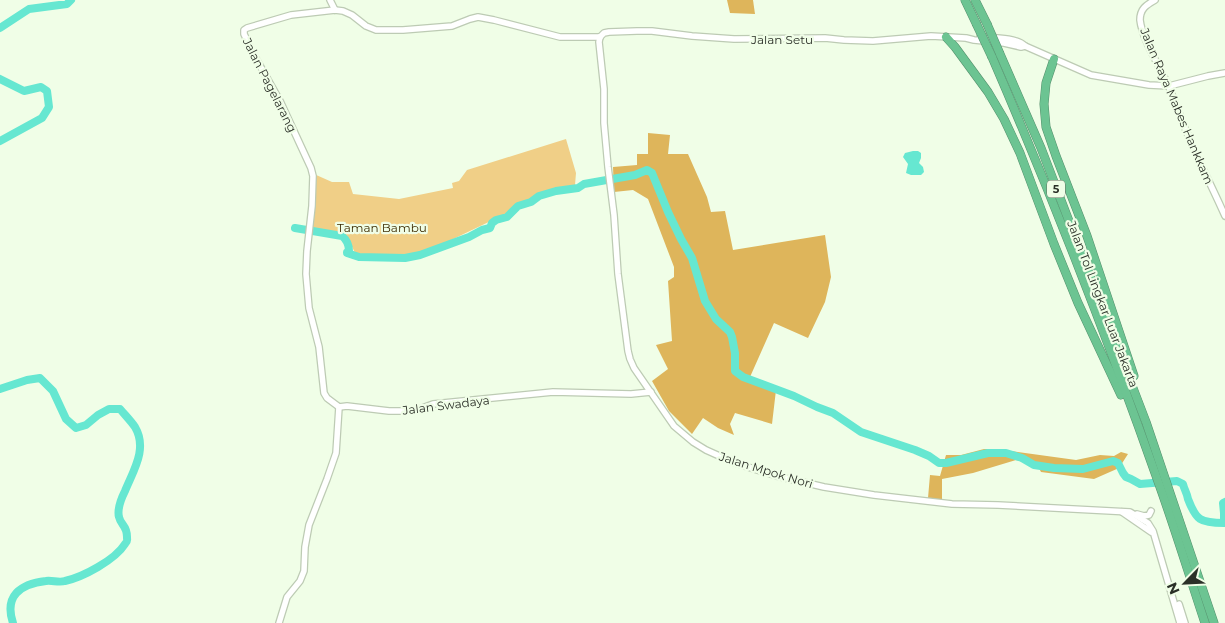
<svg xmlns="http://www.w3.org/2000/svg" width="1225" height="623" font-family="Montserrat,sans-serif">
<rect width="100%" height="100%" fill="#f0fee7"/>
<!-- green -->
<polygon fill="#f0cf87" points="566,139 576,173 575,185 559,188 447,242 400,259 356,255 347,236 310,231 314,174 332,182 349,182 353,194 399,199 453,188 452,183 459,181 467,170"/>
<!-- forest -->
<g fill="#deb55b">
<polygon points="727,0 753,0 755,14 730,13"/>
<polygon points="648,133 670,135 668,154 688,154 707,197 711,212 725,211 733,250 825,235 831,277 825,302 808,338 774,323 750,377 776,390 772,424 735,413 730,424 734,435 718,428 703,418 692,434 669,411 652,381 668,369 656,345 672,341 668,281 674,277 674,267 648,199 633,190 614,192 613,167 637,165 637,154 648,154"/>
<polygon points="984,449 996,449 1076,460 1100,455 1114,456 1121,452 1128,454 1119,468 1094,479 1041,472 1038,466 1016,460 973,473 942,479 942,500 928,498 930,475 940,476 946,455 961,455"/>
</g>
<!-- water -->
<polygon fill="#66e7d1" points="913,151 918,151 921,153 921,158 919,163 923,167 924,172 921,175 911,175 906,173 908,164 903,157 905,153"/>
<g fill="none" stroke-linecap="round" stroke-linejoin="round">
<!-- river -->
<g stroke="#66e7d1" stroke-width="8">
<polyline points="0,28 29,9 67,4 71,0"/>
<polyline points="0,79 24,91 41,87 47,91 49,107 42,118 0,141"/>
<path d="M295 228 342 236C347 240 349 245 349 251L347 252V253L359 257 405 258 420 255 469 237 482 230 490 228 492 223 496 220 507 217 518 206 531 202 539 196 556 191 578 188 584 184 635 175 647 170 652 173 668 212 681 239 692 258 705 301 716 319 730 332 732 337 735 353V371L743 377 794 396 817 407 833 413 861 432 915 450 929 456 939 463H946L988 453H1006L1022 458 1034 465 1054 468 1083 469 1113 461 1118 463 1123 473 1126 477 1131 479 1140 484 1177 481 1183 484C1184 489 1187 493 1188 499 1196 520 1200 523 1224 523V513L1223 503 1225 502"/>
<path d="M0 389 27 380 40 378 53 391 66 419 76 428 86 425 98 415 109 409H120C125 415 131 421 135 427 148 449 133 471 125 491 121 499 117 509 119 517 121 526 127 525 127 537 127 541 128 541 125 544 115 560 83 577 65 581 59 583 52 580 46 581 20 584 4 596 13 623"/>
</g>
<!-- secondary casing -->
<g stroke="#bdcbb4" stroke-width="8">
<g id="secondary">
<polyline points="330,0 335,10"/>
<path d="M1155 0C1146 5 1140 9 1140 20 1142 39 1161 69 1169 87 1177 107 1184 127 1193 147 1203 170 1215 193 1225 216"/>
<polyline points="600,37 599,42 604,89 604,123 608,167 614,215 618,274 628,351 630,359 634,368 674,426 693,442 706,450 735,463 777,476 824,487 874,495 952,504 998,505 1130,512 1148,523 1153,531 1180,623"/>
<polyline points="600,37 604,33 609,32 637,31 652,31 692,36 734,39 825,38 844,40 873,41 931,36 966,38 974,40 1004,43 1021,47 1025,46"/>
<path d="M980 37C993 38 1016 37 1025 46L1091 75 1149 85 1169 86 1208 76 1225 73"/>
<polyline points="339,407 327,398 324,393 319,347 309,308 306,274 307,251 312,206 313,176 311,168 280,101 254,55 244,34 244,30 247,28 291,15 335,10 343,11 352,15 366,26 376,30 403,30 452,26 470,19 478,17 494,20 560,37 600,37"/>
<polyline points="339,407 347,406 389,411 414,411 433,404 553,392 631,394 651,392"/>
<polyline points="1122,512 1151,532"/>
<polyline points="1137,514 1144,516 1149,515 1151,511"/>
<polyline points="1179,604 1185,623"/>
<polyline points="279,623 287,597 300,581 304,571 305,547 309,525 327,479 336,453 339,407"/>
</g>
</g>
<!-- highway casing -->
<g stroke="#55906d" stroke-width="9">
<g id="highway">
<polyline points="965,0 976,23"/>
<polyline points="975,0 987,24"/>
<polyline points="946,37 955,47 988,92 1004,119 1020,153 1054,244 1078,303 1121,395"/>
<polyline points="1000,54 1041,148 1146,422 1214,623"/>
<path d="M992 57C1053 198 1109 342 1160 487 1176 532 1190 578 1205 623"/>
<polyline points="1054,59 1046,83 1044,104 1046,127 1056,156 1087,236 1134,376"/>
</g>
</g>
<!-- secondary -->
<use href="#secondary" stroke="#fff" stroke-width="5.5"/>
<!-- highway -->
<use href="#highway" stroke="#6cc492" stroke-width="8"/>
<!-- highway-bridge casing -->
<g stroke="#55906d" stroke-width="9" stroke-linecap="butt">
<g id="highway-bridge">
<polyline points="976,23 992,57"/>
<polyline points="987,24 1000,54"/>
</g>
</g>
<!-- highway-bridge -->
<use href="#highway-bridge" stroke="#6cc492" stroke-width="8"/>
</g>
<g text-anchor="middle" dominant-baseline="central" stroke-width="4.5" stroke-linejoin="round" paint-order="stroke">
<!-- shield labels -->
<rect fill="#f0fee7" stroke="#666e61" stroke-width="1" x="1047" y="180.5" width="18" height="17" rx="4"/>
<g font-size="11" font-weight="bold" fill="#2b3028">
<text x="1056" y="189">5</text>
</g>
<!-- street labels -->
<g font-size="12" fill="#2b3028" stroke="#f0fee7">
<text x="782" y="39">Jalan Setu</text>
<text transform="translate(270 85) rotate(63)">Jalan Pagelarang</text>
<text transform="translate(1177 106) rotate(67)">Jalan Raya Mabes Hankkam</text>
<text transform="translate(1103 304) rotate(69)">Jalan Tol Lingkar Luar Jakarta</text>
<text transform="translate(446 405) rotate(-7)">Jalan Swadaya</text>
<text transform="translate(766 470) rotate(17)">Jalan Mpok Nori</text>
</g>
<!-- park labels -->
<g font-size="12" fill="#3f2f06" stroke="#f0fee7">
<text x="382" y="227">Taman Bambu</text>
</g>
</g>
<!-- north arrow -->
<g transform="translate(1185 583) rotate(246)" stroke="#f0fee7" stroke-width="4" paint-order="stroke">
<path d="M0-4L9 19L0 12L-9 19Z" fill="#2b3028"/>
<text y="-8" font-size="14" font-weight="bold" text-anchor="middle" fill="#2b3028">N</text>
</g>
</svg>
